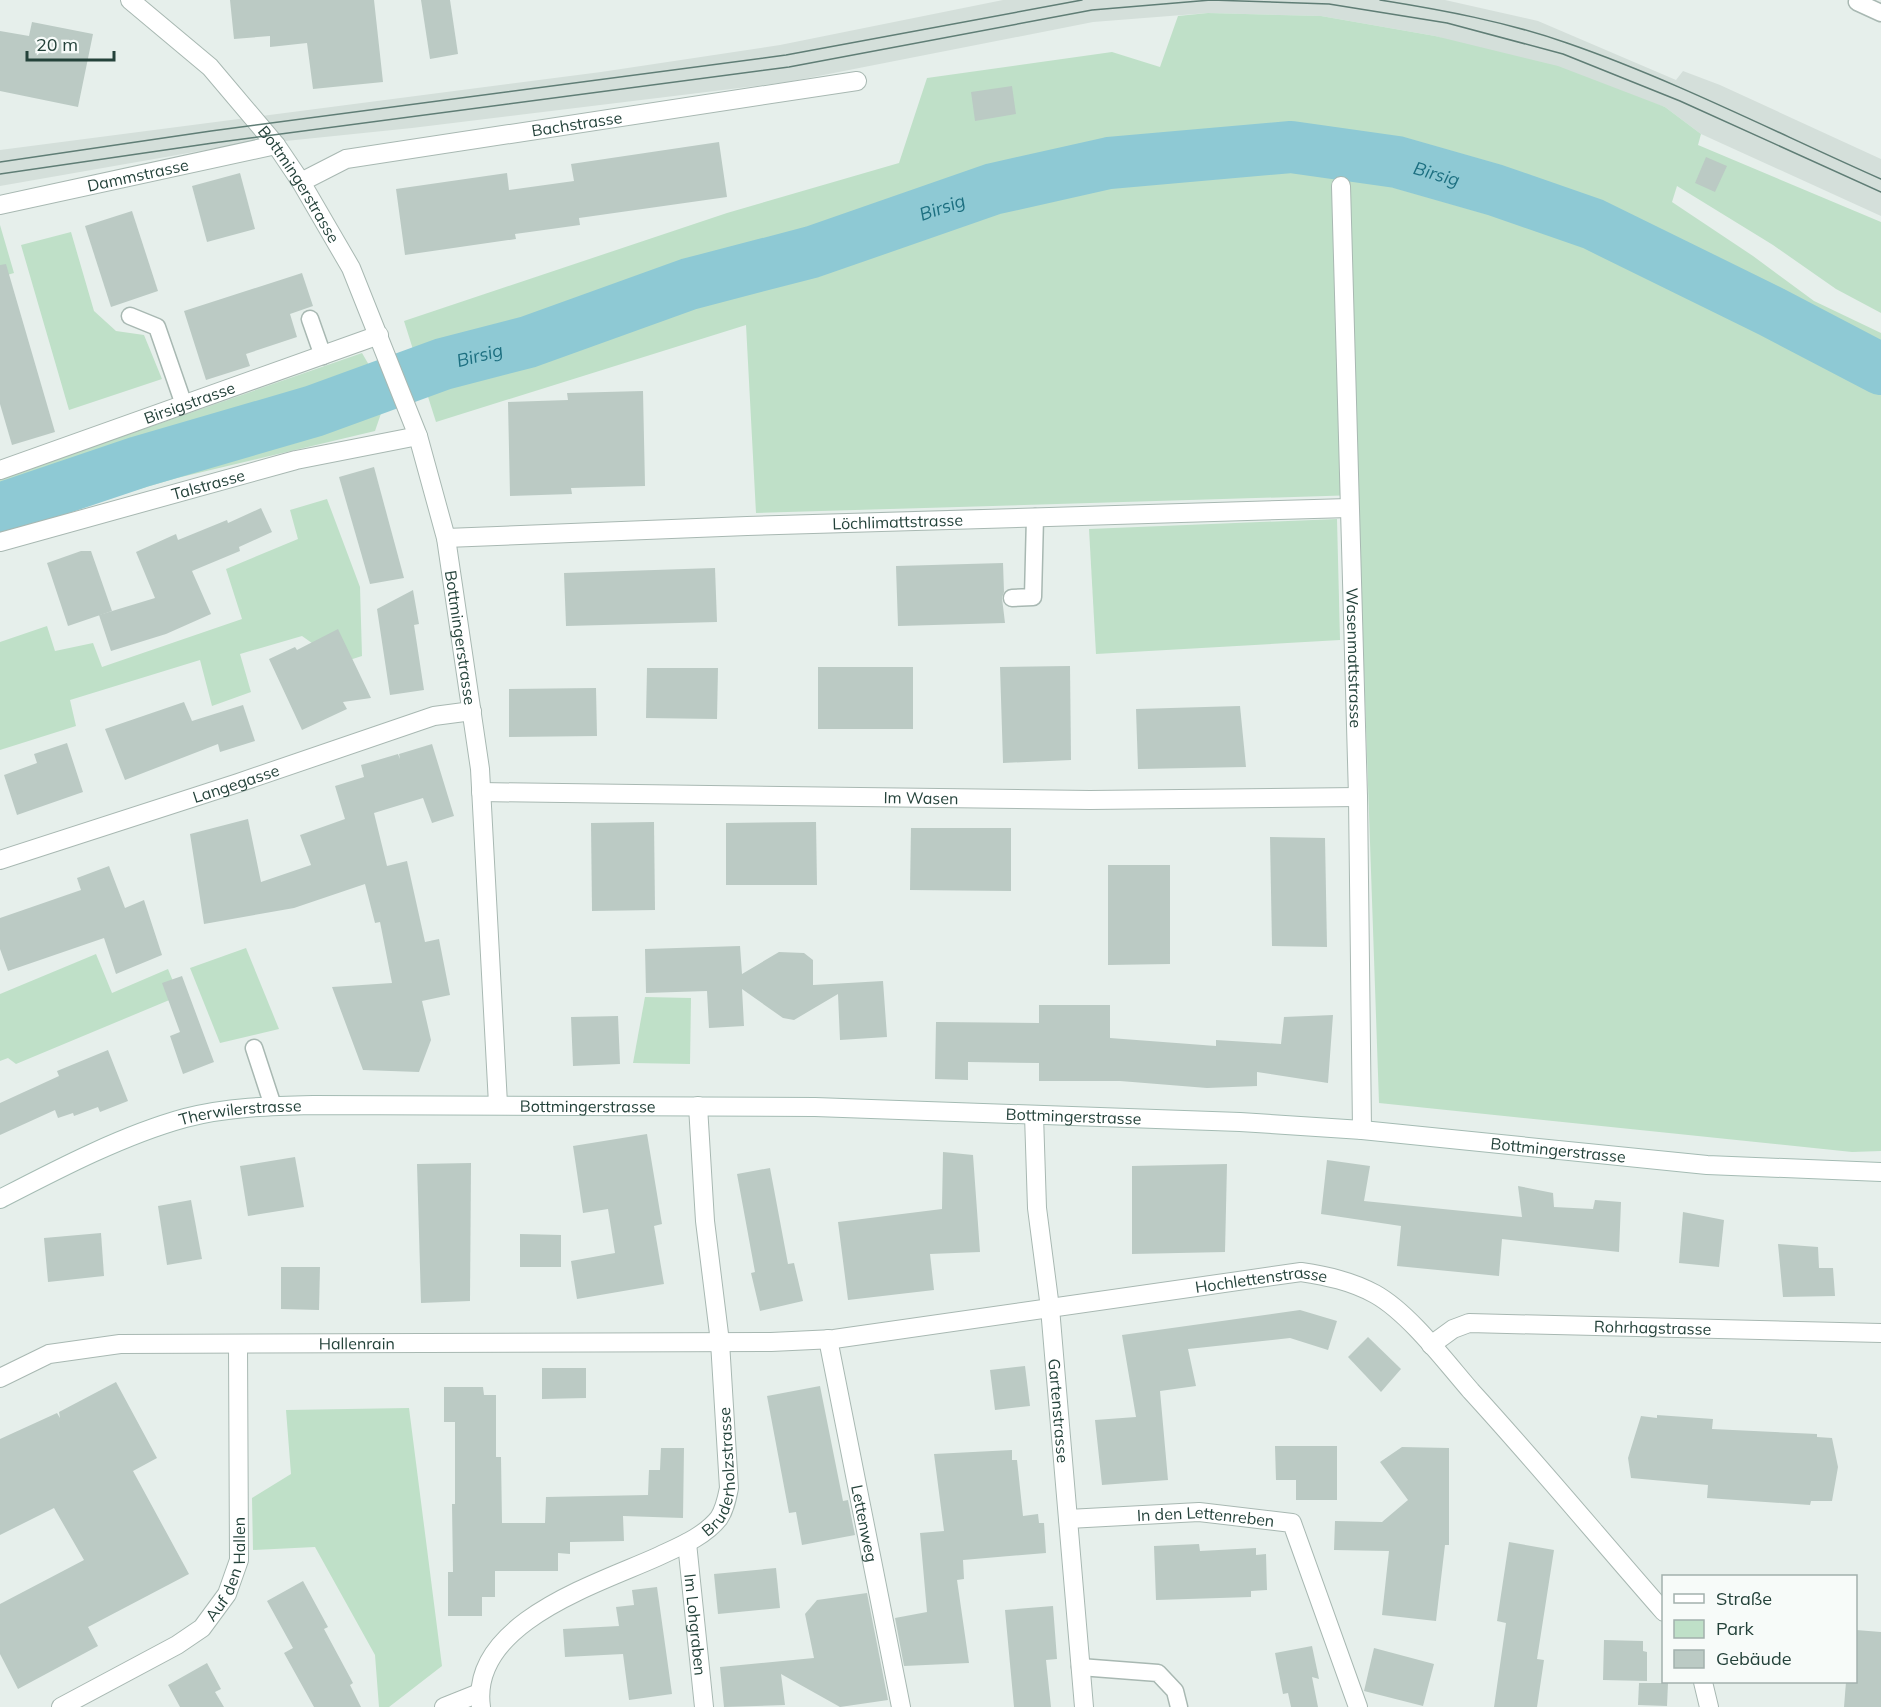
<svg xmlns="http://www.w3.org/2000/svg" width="1881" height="1707" font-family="Mulish,sans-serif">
<rect width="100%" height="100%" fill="#e6efeb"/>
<!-- built -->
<polygon fill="#d4dfda" points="1003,0 1445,0 1538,21 1676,80 1683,71 1720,85 1881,159 1881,216 1701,134 1665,107 1435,36 1321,16 1208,13 1093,22 788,82 412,128 217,148 0,186 0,150 601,72 780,45"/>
<!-- green -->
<g fill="#bfe0c8">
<polygon points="1208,13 1321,16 1435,36 1558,66 1665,107 1701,134 1698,145 1881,222 1881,313 1836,289 1773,245 1677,186 1672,202 1753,256 1814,301 1881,333 1881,1151 1852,1152 1379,1103 1358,495 756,513 746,325 436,422 404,321 727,213 899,163 927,78 1112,52 1160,67 1178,16"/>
<polygon points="0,225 14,273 0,277"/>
<polygon points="71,232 94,311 116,331 144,335 162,379 69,410 21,245"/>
<polygon points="362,353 387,396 375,431 177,478 0,530 0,479"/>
<polygon points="327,499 360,587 362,656 340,663 302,636 240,654 251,692 212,706 200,660 70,700 76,726 0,750 0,642 47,626 55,651 93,643 102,667 242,619 226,569 298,539 290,510"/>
<polygon points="1337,519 1340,640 1096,654 1089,529"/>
<polygon points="246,948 279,1029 220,1043 190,968"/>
<polygon points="96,954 112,993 168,969 179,996 16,1064 8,1058 0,1061 0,994"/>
<polygon points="645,997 691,998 690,1064 633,1063"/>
<polygon points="409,1408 442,1666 389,1707 379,1707 375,1655 315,1547 253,1550 252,1498 291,1474 286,1410"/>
</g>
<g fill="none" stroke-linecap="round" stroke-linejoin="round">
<!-- river -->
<path stroke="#8ec9d4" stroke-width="52" id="s1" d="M0 509 139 462 314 411 443 364 528 342 689 284 812 252 993 189 1109 163 1291 147 1397 162 1495 190 1593 224 1772 312 1881 369"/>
</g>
<!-- building -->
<g fill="#bbcac4">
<polygon points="230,0 374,0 383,82 313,89 307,43 270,47 270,36 234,39"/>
<polygon points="421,0 450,0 458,54 430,59"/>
<polygon points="32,22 93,34 78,107 0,91 0,31 29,36"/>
<polygon points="1012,86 1016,114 975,121 971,92"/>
<polygon points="719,142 727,197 579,218 580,225 515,234 516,239 405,255 396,189 507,173 509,190 574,181 571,164"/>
<polygon points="1706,157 1727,166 1715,192 1695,183"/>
<polygon points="240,173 255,229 207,242 192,186"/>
<polygon points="132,211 158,291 111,307 85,226"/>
<polygon points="6,264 55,432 12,445 0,404 0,265"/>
<polygon points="302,273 313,306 290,314 297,337 246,354 250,366 206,380 184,311"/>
<polygon points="643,391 645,486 571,488 572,494 510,496 508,402 568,400 567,393"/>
<polygon points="374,467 404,578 370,584 339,477"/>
<polygon points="261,508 272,532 239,547 240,551 192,571 211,614 166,634 111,651 99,615 155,598 136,552 176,534 178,540 227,520 228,523"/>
<polygon points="81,551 91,551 112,611 68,626 47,563"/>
<polygon points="1003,563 1004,592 1002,598 1005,623 898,626 896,566"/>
<polygon points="715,568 717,622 566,626 564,573"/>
<polygon points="413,590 419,624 414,625 424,690 390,695 377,609"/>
<polygon points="338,629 371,698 343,702 347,709 302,730 269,659 295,647 297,650"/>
<polygon points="1070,666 1071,760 1003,763 1000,667"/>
<rect x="818" y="667" width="95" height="62"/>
<polygon points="647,668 718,668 717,719 646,718"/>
<polygon points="596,688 597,736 509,737 509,689"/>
<polygon points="184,702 192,721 243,705 255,741 220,752 218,744 125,780 105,729"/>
<polygon points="1240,706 1246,767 1138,769 1136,709"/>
<polygon points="67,743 83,792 17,815 4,775 37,763 34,754"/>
<polygon points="432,744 454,816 432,823 423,798 374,813 387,866 407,861 425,942 439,939 450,995 422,1001 431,1040 419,1072 363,1070 332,987 392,983 380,922 375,923 365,884 294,908 204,924 190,834 248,819 261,882 311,865 300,835 345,819 335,786 364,777 361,765 398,754 400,759 399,754"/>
<polygon points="654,822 655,910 592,911 591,823"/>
<polygon points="816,822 817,885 726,885 726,823"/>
<polygon points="911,828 1011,828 1011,891 910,890"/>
<polygon points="1270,837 1325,838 1327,947 1272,946"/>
<polygon points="1108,865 1170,865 1170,964 1108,965"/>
<polygon points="109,866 125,908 144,900 162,955 116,974 104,938 8,971 0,949 0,918 81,890 77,878"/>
<polygon points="740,946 742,974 779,952 804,953 813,960 813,985 883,981 887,1037 840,1040 838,994 794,1020 783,1018 742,989 744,1026 709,1028 707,991 646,993 645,949"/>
<polygon points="182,976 214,1062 183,1074 170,1036 180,1032 162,983"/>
<polygon points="1039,1005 1110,1005 1110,1038 1216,1046 1216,1040 1281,1044 1284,1017 1333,1015 1328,1083 1257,1072 1257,1086 1207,1088 1120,1081 1039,1081 1039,1063 968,1062 968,1080 935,1079 936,1022 1039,1023"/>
<polygon points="618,1016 620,1064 573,1066 571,1017"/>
<polygon points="108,1050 128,1101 100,1112 98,1107 74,1116 73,1113 58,1118 55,1110 0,1135 0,1103 59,1076 57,1071"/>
<polygon points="647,1134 662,1224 654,1226 664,1284 577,1299 571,1261 615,1253 608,1209 583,1213 573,1146"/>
<polygon points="943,1152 973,1155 980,1252 930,1254 934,1290 848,1300 838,1222 942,1209"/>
<polygon points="295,1157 304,1207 248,1216 240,1166"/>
<polygon points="1327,1160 1370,1166 1364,1201 1522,1217 1518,1186 1553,1193 1554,1207 1593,1209 1595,1200 1621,1202 1619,1252 1502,1239 1499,1276 1397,1266 1401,1226 1321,1214"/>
<polygon points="471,1163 470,1301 421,1303 417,1164"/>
<polygon points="1227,1164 1225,1252 1132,1254 1132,1166"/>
<polygon points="770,1168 788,1264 794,1263 803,1301 760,1311 751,1273 755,1272 737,1174"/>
<polygon points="191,1200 202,1259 167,1265 158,1206"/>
<polygon points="1683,1212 1724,1220 1719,1267 1679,1263"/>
<polygon points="101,1233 104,1276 48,1282 44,1238"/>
<polygon points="520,1234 561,1235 561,1267 520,1267"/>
<polygon points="1778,1244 1818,1247 1819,1268 1833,1268 1835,1296 1783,1297"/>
<polygon points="281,1267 320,1267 319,1310 281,1309"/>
<polygon points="1300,1310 1337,1321 1328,1350 1290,1338 1188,1349 1196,1386 1160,1391 1168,1480 1102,1485 1095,1420 1136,1417 1122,1335"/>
<polygon points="1368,1337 1401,1369 1381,1392 1348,1357"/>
<polygon points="1025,1366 1030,1406 995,1410 990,1370"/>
<polygon points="542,1368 586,1368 586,1398 542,1399"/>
<polygon points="116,1382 157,1458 133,1471 189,1574 88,1627 98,1646 18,1689 0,1654 0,1604 84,1560 54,1508 0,1535 0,1439 57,1413 60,1418 59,1412"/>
<polygon points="820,1386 843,1501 848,1500 855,1535 802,1545 796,1512 789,1513 767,1396"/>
<polygon points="444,1387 483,1387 484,1395 496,1395 496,1457 501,1457 502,1523 545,1523 546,1497 648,1495 649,1470 660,1470 661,1448 684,1448 683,1518 623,1516 624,1541 570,1542 570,1554 558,1553 558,1571 495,1571 495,1597 482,1597 482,1616 448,1616 448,1572 453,1572 452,1504 455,1504 455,1422 444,1422"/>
<polygon points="1657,1415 1713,1419 1712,1429 1817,1434 1817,1437 1832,1438 1838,1467 1832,1501 1811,1501 1810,1505 1707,1498 1708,1485 1631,1478 1628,1458 1641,1416 1657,1418"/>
<polygon points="1275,1446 1337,1446 1337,1500 1296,1500 1296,1480 1276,1480"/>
<polygon points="1402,1447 1449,1448 1449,1545 1445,1545 1436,1621 1382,1615 1389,1551 1334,1550 1335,1521 1382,1522 1408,1500 1380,1462"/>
<polygon points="1012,1450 1012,1460 1017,1460 1023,1516 1038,1514 1039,1523 1044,1523 1046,1553 963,1560 964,1579 957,1580 969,1663 904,1666 895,1618 927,1612 920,1533 944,1531 934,1454"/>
<polygon points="1509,1542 1554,1550 1537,1659 1544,1660 1537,1707 1494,1707 1506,1623 1497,1621"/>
<polygon points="1199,1544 1200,1551 1256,1548 1256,1555 1266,1554 1267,1590 1251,1591 1251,1597 1156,1600 1154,1546"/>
<polygon points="776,1568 780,1608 718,1614 714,1574"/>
<polygon points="303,1581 328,1627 324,1629 353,1683 350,1685 361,1707 314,1707 284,1653 293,1648 267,1601"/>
<polygon points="657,1587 672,1694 629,1700 623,1654 565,1657 563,1629 619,1626 616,1607 634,1605 632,1590"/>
<polygon points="867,1593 888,1700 840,1707 781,1674 785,1705 724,1707 720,1667 814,1658 805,1614 817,1600"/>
<polygon points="1053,1606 1057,1659 1046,1660 1051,1707 1014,1707 1005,1610"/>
<polygon points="1856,1630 1881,1632 1881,1707 1844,1707 1846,1682 1856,1682"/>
<polygon points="1604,1640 1643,1641 1643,1651 1647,1652 1647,1681 1603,1680"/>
<polygon points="1312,1646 1319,1679 1312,1677 1318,1707 1291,1707 1288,1693 1283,1694 1275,1653"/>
<polygon points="1374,1648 1434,1664 1423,1706 1364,1691"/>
<polygon points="207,1663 221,1689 215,1692 224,1707 180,1707 168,1685"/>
<polygon points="1639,1683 1668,1683 1667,1706 1638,1705"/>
</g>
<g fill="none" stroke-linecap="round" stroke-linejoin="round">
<!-- service casing -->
<g stroke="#a8b8b2" stroke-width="19">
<g id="service">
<polyline points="1857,2 1881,13"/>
<polyline points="130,316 157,327 184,405"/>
<polyline points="310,319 323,356"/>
<polyline points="1012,598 1033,597 1035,517"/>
<polyline points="254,1048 273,1106"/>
<polyline points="1080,1667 1158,1673 1175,1691 1179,1707"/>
</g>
</g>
<!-- minor casing -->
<g stroke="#a8b8b2" stroke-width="20">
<g id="minor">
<path id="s2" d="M301 182 346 159 857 81"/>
<path id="s3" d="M1341 186 1358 797 1362 1130"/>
<path id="s4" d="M0 205 276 145"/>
<path id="s5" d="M0 470 379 335"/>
<path id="s6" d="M446 538 747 526 1349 508"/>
<path id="s7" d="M0 542 296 460 418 436"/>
<path id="s8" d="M481 792 1090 800 1358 797"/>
<path id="s9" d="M0 860 238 783 434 716 472 711"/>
<path id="s10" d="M1034 1115 1037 1208 1050 1308 1084 1707"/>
<path id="s11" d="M828 1339 901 1707"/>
<path id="s12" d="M1431 1345 1453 1329 1469 1323 1881 1333"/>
<path id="s13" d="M0 1378 49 1354 120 1344 771 1342 834 1339 1301 1272C1327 1276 1351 1281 1375 1294 1409 1313 1445 1361 1471 1391 1537 1463 1599 1538 1664 1612"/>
<path id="s14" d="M1068 1519 1199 1512 1292 1523 1358 1707"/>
<path id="s15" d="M687 1543 704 1707"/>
<polyline points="1703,1682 1709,1707"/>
<path id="s16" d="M61 1707 177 1645 202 1628 227 1594 239 1560 238 1344"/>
<polyline points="444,1707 479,1693"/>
<path id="s17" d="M481 1707C469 1623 597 1584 657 1557 678 1547 704 1537 719 1518 725 1509 727 1498 729 1488L720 1342 705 1221 698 1106"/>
</g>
</g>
<!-- tertiary casing -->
<g stroke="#a8b8b2" stroke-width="20">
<g id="tertiary">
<path id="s18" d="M130 0 210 67 276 145 301 182 351 268 418 436 446 538 480 769 498 1104"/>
</g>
</g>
<!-- secondary casing -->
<g stroke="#a4bbb3" stroke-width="20">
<g id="secondary">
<path id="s19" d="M0 1199C58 1169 123 1135 185 1118 227 1107 270 1106 313 1105L815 1107 1240 1122 1362 1130 1707 1165 1881 1172"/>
</g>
</g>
<!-- service -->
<use href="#service" stroke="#fff" stroke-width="16"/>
<!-- minor -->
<use href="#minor" stroke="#fff" stroke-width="18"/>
<!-- tertiary -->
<use href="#tertiary" stroke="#fff" stroke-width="18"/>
<!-- secondary -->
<use href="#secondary" stroke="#fff" stroke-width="18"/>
<!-- tram -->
<g stroke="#5f7d75" stroke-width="1.5">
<path d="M1380 0C1443 10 1507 22 1567 43 1674 80 1777 133 1881 179"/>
<polyline points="0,162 211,131 786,55 1082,0"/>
<polyline points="0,174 213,143 789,67 1092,10 1211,0 1329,4 1447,23 1563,54 1680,101 1881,192"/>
</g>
</g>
<g text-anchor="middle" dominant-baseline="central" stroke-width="5" stroke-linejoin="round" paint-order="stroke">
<!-- street labels -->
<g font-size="16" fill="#24423a" stroke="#f7fbf9">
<text stroke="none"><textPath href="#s2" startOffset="284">Bachstrasse</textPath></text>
<text stroke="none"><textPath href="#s4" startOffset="141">Dammstrasse</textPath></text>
<text stroke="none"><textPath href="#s18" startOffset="252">Bottmingerstrasse</textPath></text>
<text stroke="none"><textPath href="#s5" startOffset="201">Birsigstrasse</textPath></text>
<text stroke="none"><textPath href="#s7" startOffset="216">Talstrasse</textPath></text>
<text stroke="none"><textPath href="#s6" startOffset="452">Löchlimattstrasse</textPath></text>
<text stroke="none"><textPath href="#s18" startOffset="738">Bottmingerstrasse</textPath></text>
<text stroke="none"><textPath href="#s3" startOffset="472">Wasenmattstrasse</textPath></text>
<text stroke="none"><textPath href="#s9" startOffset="248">Langegasse</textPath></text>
<text stroke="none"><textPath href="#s8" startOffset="440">Im Wasen</textPath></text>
<text stroke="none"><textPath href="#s19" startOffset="606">Bottmingerstrasse</textPath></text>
<text stroke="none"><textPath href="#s19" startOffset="258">Therwilerstrasse</textPath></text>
<text stroke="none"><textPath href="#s19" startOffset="1092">Bottmingerstrasse</textPath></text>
<text stroke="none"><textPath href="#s19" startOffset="1578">Bottmingerstrasse</textPath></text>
<text stroke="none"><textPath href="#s13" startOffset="1272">Hochlettenstrasse</textPath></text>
<text stroke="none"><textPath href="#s12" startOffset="228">Rohrhagstrasse</textPath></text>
<text stroke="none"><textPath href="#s13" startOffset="363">Hallenrain</textPath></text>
<text stroke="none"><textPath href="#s10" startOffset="297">Gartenstrasse</textPath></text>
<text stroke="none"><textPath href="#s17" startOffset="368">Bruderholzstrasse</textPath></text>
<text stroke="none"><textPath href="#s14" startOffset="138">In den Lettenreben</textPath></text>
<text stroke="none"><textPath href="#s11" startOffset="188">Lettenweg</textPath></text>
<text stroke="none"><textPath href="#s16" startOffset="228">Auf den Hallen</textPath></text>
<text stroke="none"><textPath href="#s15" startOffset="82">Im Lohgraben</textPath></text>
</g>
<!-- water labels -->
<g font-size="18" font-style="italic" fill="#1c6f80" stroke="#f7fbf9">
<text stroke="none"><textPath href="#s1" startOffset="1494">Birsig</textPath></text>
<text stroke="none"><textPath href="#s1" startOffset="990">Birsig</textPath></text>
<text stroke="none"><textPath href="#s1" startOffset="504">Birsig</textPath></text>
</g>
</g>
<!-- legend -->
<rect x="1662" y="1575" width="195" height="108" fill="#f7fbf9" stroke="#a3b1ad" stroke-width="1.5"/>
<rect x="1674" y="1594" width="30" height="9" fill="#ffffff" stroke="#a3b1ad" stroke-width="1.5"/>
<text x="1716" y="1605" font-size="18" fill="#24423a">Straße</text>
<rect x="1674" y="1620" width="30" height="18" fill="#bfe0c8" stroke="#a3b1ad" stroke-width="1.5"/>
<text x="1716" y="1635" font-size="18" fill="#24423a">Park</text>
<rect x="1674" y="1650" width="30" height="18" fill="#bbcac4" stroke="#a3b1ad" stroke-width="1.5"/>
<text x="1716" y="1665" font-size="18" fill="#24423a">Gebäude</text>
<!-- scale -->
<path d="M27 51v9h87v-9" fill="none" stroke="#24423a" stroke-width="3"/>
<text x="36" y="51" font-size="18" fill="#24423a" stroke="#f7fbf9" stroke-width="4.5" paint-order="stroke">20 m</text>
</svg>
